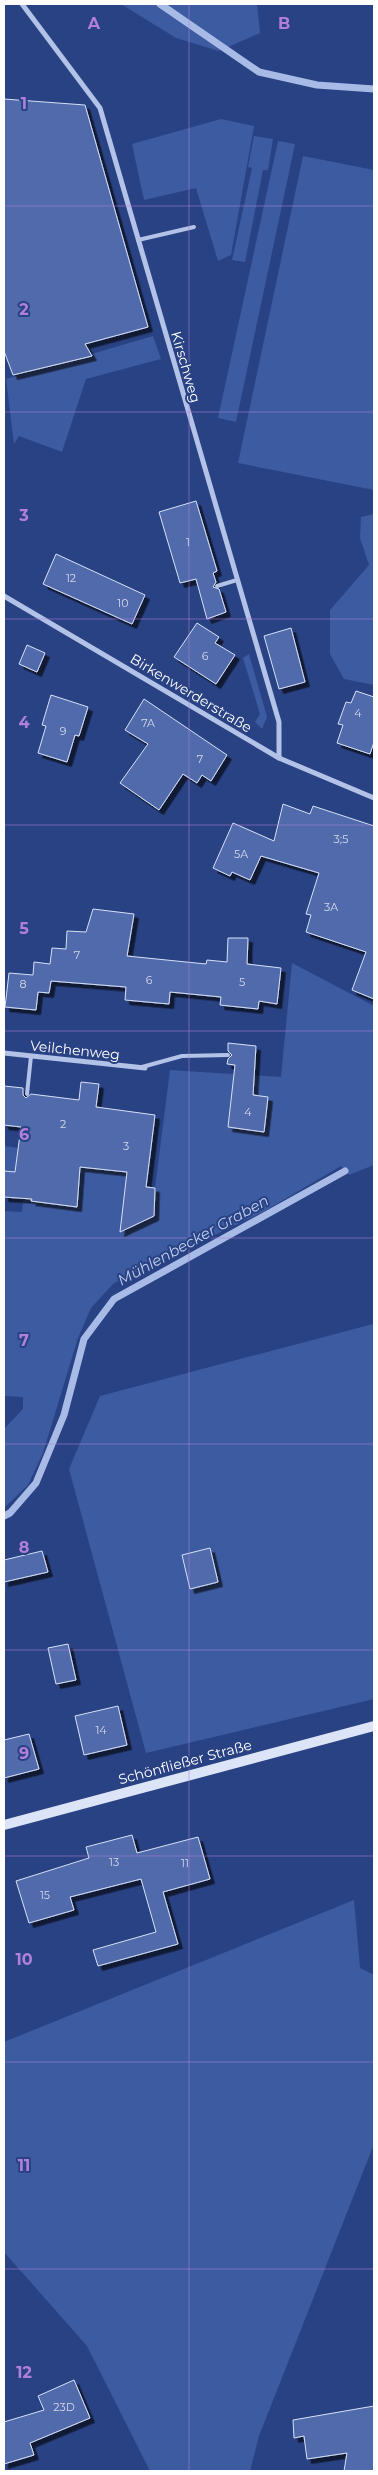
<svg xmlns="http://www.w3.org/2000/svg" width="378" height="2475" font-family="Montserrat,sans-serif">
<defs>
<filter id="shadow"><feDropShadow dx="4.5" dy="4.5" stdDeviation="0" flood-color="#0009"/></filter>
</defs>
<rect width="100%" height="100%" fill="#294284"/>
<!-- green -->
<g fill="#3d5ba1">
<polygon points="121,4 257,4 260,33 219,51 176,38"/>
<polygon points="221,119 254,126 231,255 218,261 196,188 144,200 132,144"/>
<polygon points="254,136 273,139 268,170 263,170 245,262 232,260 252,168 248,167"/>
<polygon points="278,141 295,144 236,422 218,418"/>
<polygon points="303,156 374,170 374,490 238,463"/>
<polygon points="153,336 161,359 86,379 62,452 19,436 14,444 6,379"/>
<polygon points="374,514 374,685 344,679 330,654 330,610 369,565 360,538 361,517"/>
<polygon points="249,654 267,717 262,729 255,722 260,714 243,658"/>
<polygon points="292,963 374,1006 374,1165 349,1175 341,1166 263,1212 114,1283 91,1308 78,1338 43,1453 28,1485 4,1508 4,1429 23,1409 23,1397 4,1396 4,1211 22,1212 28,1149 98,1169 136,1174 125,1187 121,1231 154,1216 155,1188 170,1070 281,1077"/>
<polygon points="4,1146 18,1148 15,1172 4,1171"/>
<polygon points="373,1324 374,1699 146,1753 69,1469 100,1396"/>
<polygon points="354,1900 360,1968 374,1975 374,2144 259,2436 250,2471 150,2471 87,2346 4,2252 4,2042"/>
</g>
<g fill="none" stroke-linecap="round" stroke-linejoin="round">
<!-- stream -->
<g stroke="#a8bbe7" stroke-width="7">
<polyline points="160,4 259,72 317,85 374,89"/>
<polyline points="4,1516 10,1513 36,1483 64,1415 84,1339 114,1299 345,1171"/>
</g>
</g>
<!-- building -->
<g fill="#516bac" stroke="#d6e0f6" filter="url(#shadow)">
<polygon points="4,99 85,105 148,327 85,344 92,356 13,375 4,351"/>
<polygon points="196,501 217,571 213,573 216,582 213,587 219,589 226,612 207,619 196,579 180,583 159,512"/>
<polygon points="56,554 145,595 132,624 43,584"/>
<polygon points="197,623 219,637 215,643 235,655 216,684 174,657"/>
<polygon points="291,628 305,682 279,689 264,636"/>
<polygon points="27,645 45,653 37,672 19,664"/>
<polygon points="356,691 374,697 374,742 370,754 337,743 343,725 338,724 346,702 351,703"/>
<polygon points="51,695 88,707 79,736 75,735 67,762 38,753 46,726 42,725"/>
<polygon points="144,699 227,755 211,781 202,775 197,783 183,774 159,810 120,783 148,744 125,730"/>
<polygon points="283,804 310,814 313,806 374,826 374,999 352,990 366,952 306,932 311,915 306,914 319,873 261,856 250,880 232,872 230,876 213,868 233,823 274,841"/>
<polygon points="93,909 134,914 127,956 206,964 207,960 227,962 228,938 248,938 247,964 281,968 277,1004 259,1001 258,1009 220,1005 221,997 170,992 169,1004 125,1000 126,987 51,981 49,993 38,992 36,1010 5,1007 9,973 33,975 34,962 50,964 52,948 66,949 67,931 86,932"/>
<polygon points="228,1043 256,1046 253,1095 268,1097 264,1132 228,1127 235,1065 227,1064 228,1059 232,1055 228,1051"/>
<polygon points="81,1082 99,1084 96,1107 155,1115 146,1187 155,1188 154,1216 120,1232 127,1172 80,1167 77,1207 31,1201 32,1199 4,1197 4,1171 15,1172 21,1127 4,1125 4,1086 23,1088 23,1095 26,1098 31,1094 79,1100"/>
<polygon points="210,1548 218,1582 190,1589 182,1555"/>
<polygon points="42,1551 48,1572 4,1582 4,1560"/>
<polygon points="68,1644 76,1680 56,1684 48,1648"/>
<polygon points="118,1706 127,1745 84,1755 75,1716"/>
<polygon points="29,1734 39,1769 4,1778 4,1740"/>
<polygon points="132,1835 137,1853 198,1837 210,1879 163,1892 178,1944 98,1966 93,1950 156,1932 141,1879 70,1897 74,1910 29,1923 16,1881 89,1858 86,1847"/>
<polygon points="74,2380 90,2418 30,2443 34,2455 4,2464 4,2422 44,2410 38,2396"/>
<polygon points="374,2406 374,2471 344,2471 347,2453 307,2459 304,2436 294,2438 293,2420"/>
</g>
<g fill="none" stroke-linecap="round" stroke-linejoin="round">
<!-- lane -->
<g stroke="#b3c2e7" stroke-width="4">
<polyline points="138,240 194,227"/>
<polyline points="217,586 237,580"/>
<polyline points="142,1067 182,1056 228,1055"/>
<polyline points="27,1094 31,1056"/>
</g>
<!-- street -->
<g stroke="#b3c2e7" stroke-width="5">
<polyline points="22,4 100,108 279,722 279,758"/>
<polyline points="4,596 279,758 374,798"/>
<polyline points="4,1053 145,1068"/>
</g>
<!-- secondary -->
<polyline stroke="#dce4f7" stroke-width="10" points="4,1825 374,1726"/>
</g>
<!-- grid -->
<path fill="none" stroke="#b080d9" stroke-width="1" stroke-opacity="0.55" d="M189 4V2471M4 206H374M4 412H374M4 619H374M4 825H374M4 1031H374M4 1238H374M4 1444H374M4 1650H374M4 1856H374M4 2062H374M4 2269H374"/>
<g text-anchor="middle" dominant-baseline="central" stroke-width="4" stroke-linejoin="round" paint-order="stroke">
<!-- number labels -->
<g font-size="11" fill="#d4daea">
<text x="188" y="542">1</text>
<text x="71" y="578">12</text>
<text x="123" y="603">10</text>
<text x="205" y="656">6</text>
<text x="358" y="713">4</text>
<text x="148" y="723">7A</text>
<text x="63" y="731">9</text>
<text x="200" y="759">7</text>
<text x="341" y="839">3;5</text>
<text x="241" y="854">5A</text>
<text x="331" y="907">3A</text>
<text x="77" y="955">7</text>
<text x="149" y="980">6</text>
<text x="242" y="982">5</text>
<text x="23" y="984">8</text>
<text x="248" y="1112">4</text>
<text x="63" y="1124">2</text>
<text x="126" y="1146">3</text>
<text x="101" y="1730">14</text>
<text x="114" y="1862">13</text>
<text x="185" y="1863">11</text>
<text x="45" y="1895">15</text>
<text x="64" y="2407">23D</text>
</g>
<!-- street labels -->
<g font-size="14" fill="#fff" stroke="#294284">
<text transform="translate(186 367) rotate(74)">Kirschweg</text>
<text transform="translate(191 693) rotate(31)">Birkenwerderstraße</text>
<text transform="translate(75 1050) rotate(6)">Veilchenweg</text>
<text transform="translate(185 1762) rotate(-15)">Schönfließer Straße</text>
</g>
<!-- water labels -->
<g font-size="15" font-style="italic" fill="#bfcdee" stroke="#294284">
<text transform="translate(193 1240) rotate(-29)">Mühlenbecker Graben</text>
</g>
</g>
<g font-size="16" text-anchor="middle" font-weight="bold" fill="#b080d9" stroke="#294284" stroke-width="4" stroke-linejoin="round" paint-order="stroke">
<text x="94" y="29">A</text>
<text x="284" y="29">B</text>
<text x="24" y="109">1</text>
<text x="24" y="315">2</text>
<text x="24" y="521">3</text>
<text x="24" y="728">4</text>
<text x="24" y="934">5</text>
<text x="24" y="1140">6</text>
<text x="24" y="1346">7</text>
<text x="24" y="1553">8</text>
<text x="24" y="1759">9</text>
<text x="24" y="1965">10</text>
<text x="24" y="2171">11</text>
<text x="24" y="2378">12</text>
</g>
<!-- border -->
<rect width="378" height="2475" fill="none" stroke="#ffffff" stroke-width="10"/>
</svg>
